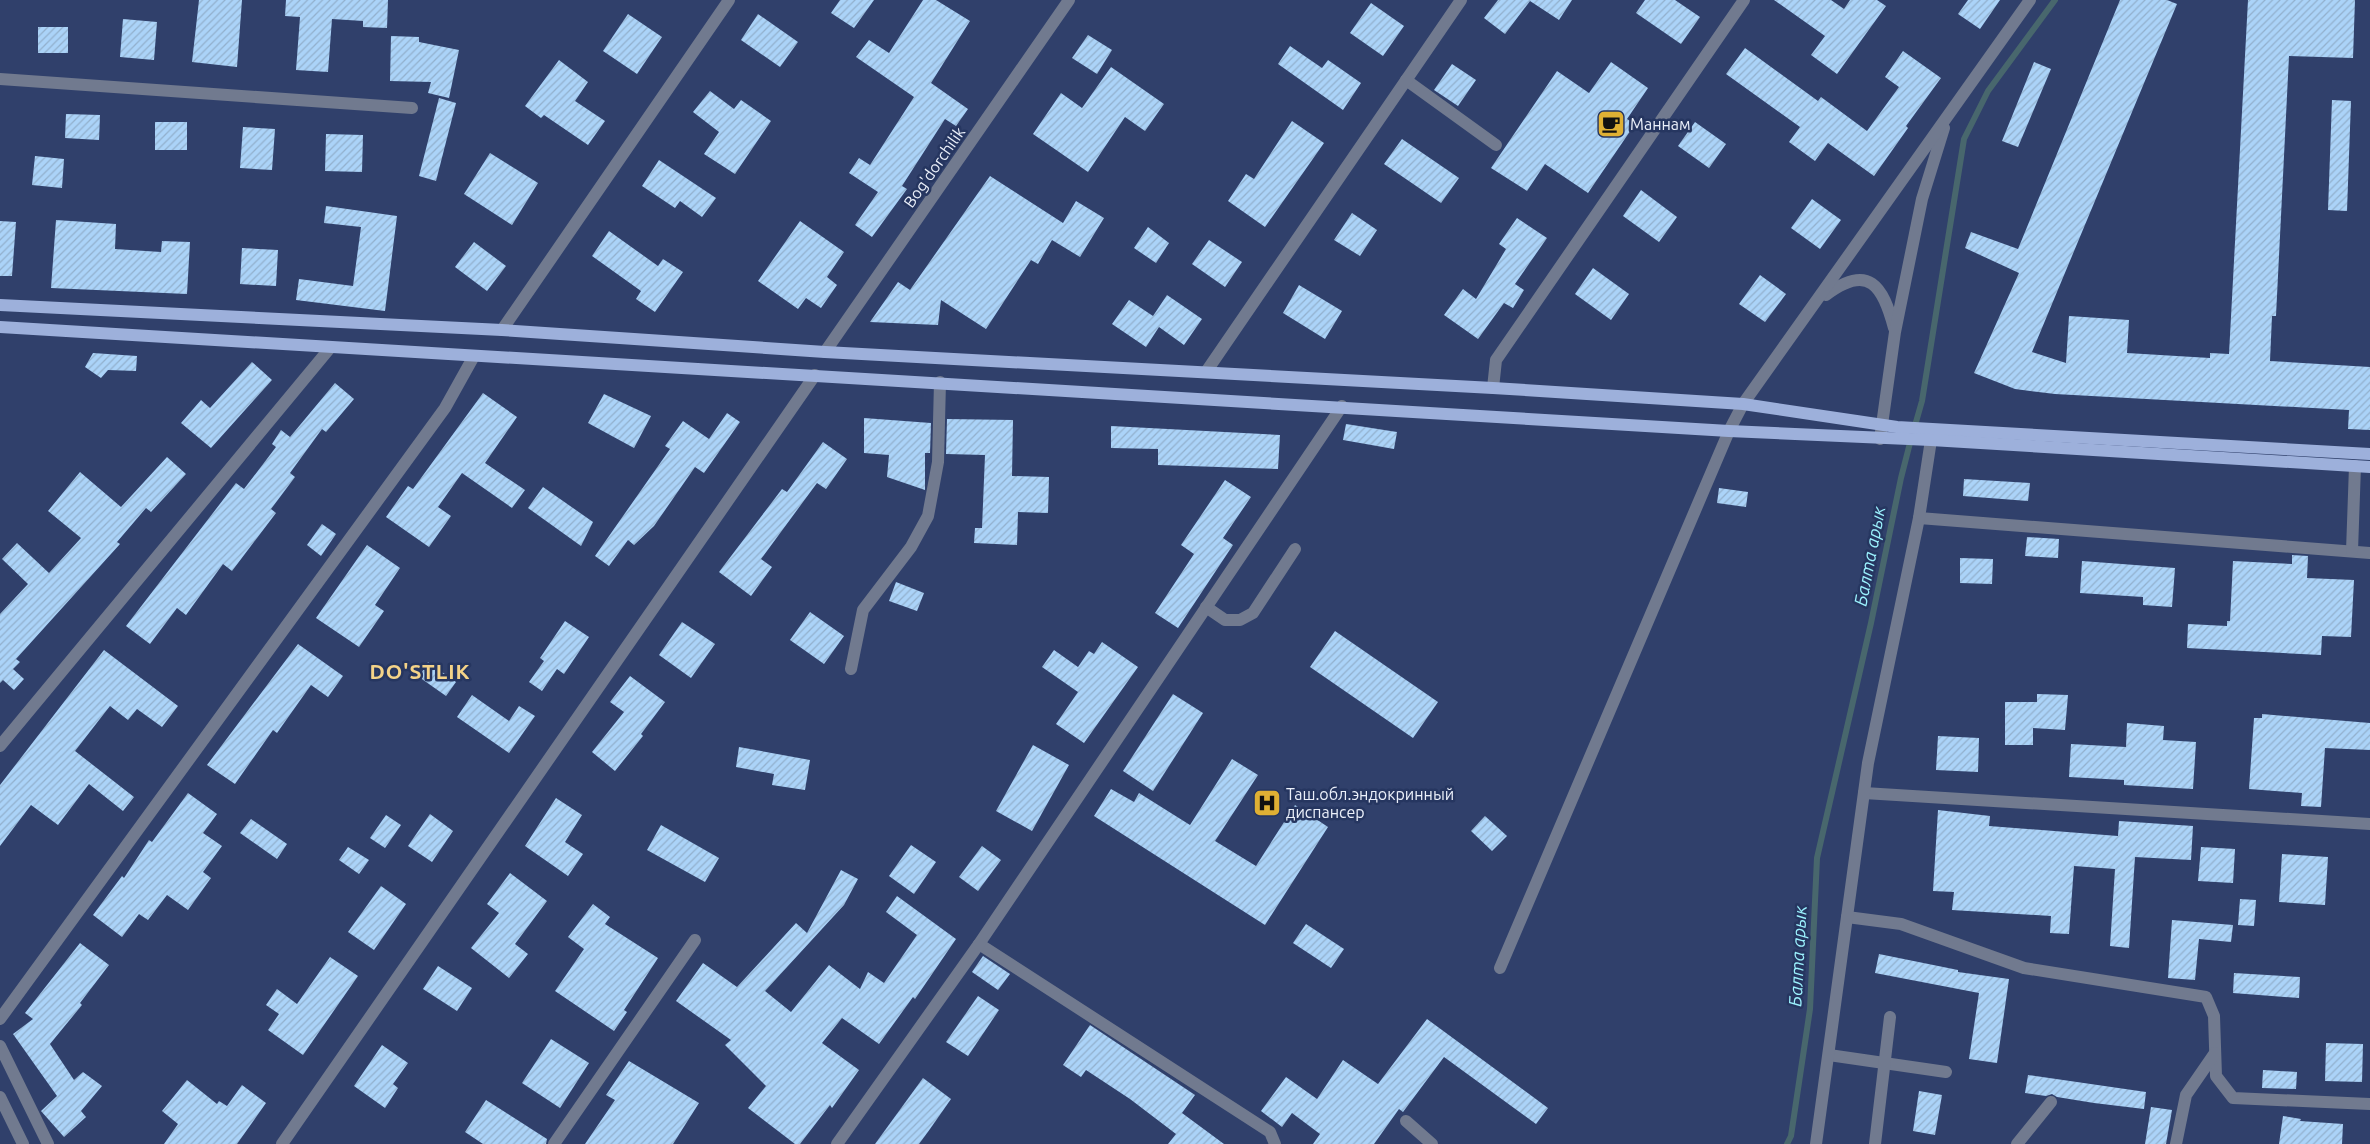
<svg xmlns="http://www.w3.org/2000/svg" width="2370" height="1144" font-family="Ubuntu,sans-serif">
<defs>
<pattern id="building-hatch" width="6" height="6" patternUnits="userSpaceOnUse" patternTransform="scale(1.25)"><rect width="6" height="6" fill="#abd3f8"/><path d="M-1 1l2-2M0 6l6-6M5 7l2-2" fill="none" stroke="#92b0cd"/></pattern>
</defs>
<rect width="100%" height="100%" fill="#30406b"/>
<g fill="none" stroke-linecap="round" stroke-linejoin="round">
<!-- stream -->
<g stroke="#48676d" stroke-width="6">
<polyline points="1914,429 1922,401 1964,139 1988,91 2055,0"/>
<polyline points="1787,1144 1791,1136 1810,1009 1817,858 1871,623 1901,478 1911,439"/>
</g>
</g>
<!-- building -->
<g fill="url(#building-hatch)">
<polygon points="199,0 242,0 237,67 192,62"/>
<polygon points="286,0 388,0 387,28 363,27 363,21 332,19 328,72 296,70 300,17 285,16"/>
<polygon points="840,0 874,0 854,28 831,13"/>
<polygon points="923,0 936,0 970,21 931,83 968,109 956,126 945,119 902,186 907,189 872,237 855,225 878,192 849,173 859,158 870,165 914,97 856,57 869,40 889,53"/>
<polygon points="1498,0 1572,0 1559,20 1530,1 1505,34 1484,18"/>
<polygon points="1645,0 1675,0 1700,17 1681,44 1636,13"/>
<polygon points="1774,0 1831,0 1844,9 1850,0 1877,0 1886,6 1837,74 1811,55 1825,36"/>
<polygon points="1968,0 2000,0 1980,29 1958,14"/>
<polygon points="2120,0 2167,0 2177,4 2032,352 2066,363 2069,316 2129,320 2127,353 2210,358 2210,353 2229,354 2248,0 2355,0 2353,58 2289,56 2276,316 2272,316 2270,361 2370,367 2370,430 2348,429 2349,410 2055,394 2015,389 1974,373 2019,273 1965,248 1971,232 2018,249"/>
<polygon points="1371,3 1404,26 1383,56 1350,33"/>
<polygon points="628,14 662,37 637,74 603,51"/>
<polygon points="758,14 798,42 780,67 741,40"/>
<polygon points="123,19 157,22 154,60 120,57"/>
<rect x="38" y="27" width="30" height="26"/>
<polygon points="1088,35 1112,50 1097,74 1072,58"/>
<polygon points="391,36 419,37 419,42 459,50 449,98 428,93 431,82 390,81"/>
<polygon points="1290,46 1322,68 1328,60 1361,83 1343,110 1278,64"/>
<polygon points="1745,48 1818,101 1821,97 1867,131 1899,87 1885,77 1903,51 1941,78 1906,126 1908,128 1874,176 1828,143 1815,161 1789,142 1800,127 1726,74"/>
<polygon points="559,60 588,82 575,101 605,121 588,145 544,115 541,118 525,106"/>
<polygon points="1611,62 1648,88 1627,119 1635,124 1588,193 1545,164 1527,191 1491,168 1557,71 1589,93"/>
<polygon points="2034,62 2051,69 2018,147 2002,141"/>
<polygon points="1452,64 1476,80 1458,106 1434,90"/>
<polygon points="1111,67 1164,104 1145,131 1125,117 1088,172 1033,134 1061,93 1082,108"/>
<polygon points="710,91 734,109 741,100 771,121 735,174 704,154 719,132 693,112"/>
<polygon points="439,98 456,103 436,181 419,176"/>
<polygon points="2332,100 2351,101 2347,211 2328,210"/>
<polygon points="66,114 100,115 99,140 65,138"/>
<polygon points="1292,121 1324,143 1265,227 1228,201 1246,174 1254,179"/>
<rect x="155" y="122" width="32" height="28"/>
<polygon points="1695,122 1726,144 1709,168 1678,146"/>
<polygon points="243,127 275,129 272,170 240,168"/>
<polygon points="326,134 363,135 362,172 325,171"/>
<polygon points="1402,139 1459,178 1441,203 1384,164"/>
<polygon points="490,153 538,183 512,225 464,194"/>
<polygon points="35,156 64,159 62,188 32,185"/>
<polygon points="659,160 716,198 702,217 680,201 675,208 642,186"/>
<polygon points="990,176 1063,223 1076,201 1104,218 1080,257 1052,240 1038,264 1031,260 986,329 941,300 938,325 870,322 898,282 910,290"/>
<polygon points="1641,190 1677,217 1659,242 1623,216"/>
<polygon points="1812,199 1841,220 1820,249 1791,228"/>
<polygon points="326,206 397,216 385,311 296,300 299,279 353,286 361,227 324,223"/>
<polygon points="1352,213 1377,230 1360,256 1334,240"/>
<polygon points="1517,218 1547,238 1515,284 1524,290 1513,308 1504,303 1478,339 1444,315 1463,289 1476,299 1506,249 1499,244"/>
<polygon points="56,220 116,224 115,249 161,252 162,241 190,242 187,294 51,288"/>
<polygon points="0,221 16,222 12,276 0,276"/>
<polygon points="800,221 844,252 827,277 837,285 821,308 806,298 798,309 758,281"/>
<polygon points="1148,227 1169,243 1156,263 1134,248"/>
<polygon points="609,231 658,266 663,259 683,272 655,312 636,299 641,291 592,256"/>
<polygon points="1209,240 1242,262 1225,287 1192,264"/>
<polygon points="474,242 506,266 487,291 455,267"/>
<polygon points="242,248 278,250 276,286 240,284"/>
<polygon points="1593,268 1629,294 1611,320 1575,294"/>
<polygon points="1760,275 1786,294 1765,322 1739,304"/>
<polygon points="1299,285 1342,311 1325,339 1283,313"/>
<polygon points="1167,295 1202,319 1184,345 1159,327 1146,347 1112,324 1129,300 1153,316"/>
<polygon points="93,353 137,356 136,371 108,370 101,378 85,367"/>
<polygon points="252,362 272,380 211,448 181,423 201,400 210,408"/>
<polygon points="335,383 354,399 326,432 322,429 290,473 295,477 271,509 276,513 232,571 223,564 186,615 177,608 150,644 126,626 236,483 244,489 276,447 272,444 281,430 290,437"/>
<polygon points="483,393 517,417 485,463 525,490 512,508 462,473 438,507 451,516 429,547 386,517 408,486 413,489"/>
<polygon points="604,394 651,416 634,448 588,423"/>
<polygon points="727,413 740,422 704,473 695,467 654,526 634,545 628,540 609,566 595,556 670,449 665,446 683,421 709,439"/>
<polygon points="864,418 931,423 930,453 925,453 925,490 887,477 889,455 864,453"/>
<polygon points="947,419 1013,420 1012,476 1049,477 1048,513 1018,512 1017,545 974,543 975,528 982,528 985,455 946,454"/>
<polygon points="1346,424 1397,432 1394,449 1343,440"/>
<polygon points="1111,426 1280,435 1278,469 1158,465 1158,449 1111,448"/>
<polygon points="823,442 847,459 826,489 817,483 761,559 772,567 751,596 719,572 782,489 787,492"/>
<polygon points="167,457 186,474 151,512 146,508 117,542 120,544 16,659 20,662 13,669 24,679 14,690 3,680 0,683 0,614 28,584 2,559 17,543 49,573 81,538 48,511 80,472 121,507"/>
<polygon points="1964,479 2030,483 2028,501 1963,496"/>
<polygon points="1225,480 1251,497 1223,538 1233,545 1178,628 1155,613 1194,554 1181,545"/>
<polygon points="543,487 593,522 581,546 528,508"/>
<polygon points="1719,488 1748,492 1746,507 1717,503"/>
<polygon points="322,524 336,534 321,556 307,545"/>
<polygon points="2027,537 2059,539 2058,558 2025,556"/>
<polygon points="367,545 400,568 375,605 384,611 359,647 316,618"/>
<polygon points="2292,555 2308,556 2307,578 2354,580 2351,637 2322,636 2321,655 2187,648 2188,624 2227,626 2227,621 2230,621 2233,561 2292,564"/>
<polygon points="1960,558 1993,559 1992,584 1960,583"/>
<polygon points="2082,561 2175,568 2172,607 2143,605 2143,597 2080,593"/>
<polygon points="896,582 924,593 917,611 889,601"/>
<polygon points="810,612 844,636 824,664 790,640"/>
<polygon points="565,621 589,637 564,674 557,669 542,691 529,682 544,661 540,658"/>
<polygon points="682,622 715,644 691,678 659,655"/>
<polygon points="1335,631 1438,702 1413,738 1310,667"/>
<polygon points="1102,642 1138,667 1084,743 1056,724 1078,692 1042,667 1054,650 1078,667 1089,651 1094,654"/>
<polygon points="298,644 343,676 328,697 311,685 277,733 273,730 235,784 207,765"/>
<polygon points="104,650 178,706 162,727 137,709 128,720 110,706 75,751 134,797 123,811 89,784 58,825 31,805 0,846 0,785"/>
<polygon points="428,662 456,682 446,696 419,677"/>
<polygon points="630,676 665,702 641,734 643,736 615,771 592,752 624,712 610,702"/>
<polygon points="1173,694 1203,713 1153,791 1123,771"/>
<polygon points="2037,694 2068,695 2065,730 2033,728 2033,745 2005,745 2005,702 2037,702"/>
<polygon points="472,695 509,721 519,706 535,716 509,753 457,717"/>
<polygon points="2262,714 2370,723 2370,750 2325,748 2321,807 2301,806 2302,793 2249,789 2254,718 2262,718"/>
<polygon points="2127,723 2164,726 2163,740 2196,742 2193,789 2124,785 2124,780 2069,777 2071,744 2126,747"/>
<polygon points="1938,736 1979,738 1978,772 1936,770"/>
<polygon points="1033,745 1069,765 1032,831 996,811"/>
<polygon points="739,747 810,760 805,790 772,785 774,774 736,767"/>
<polygon points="1232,759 1258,775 1215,841 1256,866 1295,805 1328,827 1265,925 1094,816 1111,789 1134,802 1139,793 1190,825"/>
<polygon points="188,793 217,814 203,833 222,846 203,872 211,878 188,910 167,895 148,920 139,914 122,937 93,915 122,876 124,878 149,840 152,842"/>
<polygon points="556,798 582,815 565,842 583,854 568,876 525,846"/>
<polygon points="1938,810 1990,816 1989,826 2118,836 2119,821 2193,826 2191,860 2135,857 2129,948 2110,946 2115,869 2074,866 2069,934 2050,933 2051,916 1952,910 1954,892 1933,891"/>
<polygon points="430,814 453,831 432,862 408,846"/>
<polygon points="386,815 401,825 385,848 370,838"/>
<polygon points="1485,816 1507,836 1492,851 1471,831"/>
<polygon points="251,819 287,844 277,859 240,833"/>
<polygon points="661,825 719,858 705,882 647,850"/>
<polygon points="911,845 936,862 914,894 889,876"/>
<polygon points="982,846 1001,860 978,891 959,877"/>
<polygon points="348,847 369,860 359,874 339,860"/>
<polygon points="2201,847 2235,849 2233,883 2198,881"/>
<polygon points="2282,854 2328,857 2325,905 2279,902"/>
<polygon points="841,870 858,879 844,905 765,991 791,1012 829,965 860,989 868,972 884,983 917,935 886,912 897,896 956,939 915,999 913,997 879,1044 842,1018 822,1043 859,1070 832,1108 830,1105 800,1144 795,1144 748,1108 766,1086 725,1045 731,1040 676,1001 703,963 737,987 796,923 807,933"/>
<polygon points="510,873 547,901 515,944 528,954 509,978 471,948 499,913 487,904"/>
<polygon points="381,886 406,904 374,950 348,932"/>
<polygon points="2240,899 2256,900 2254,926 2238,925"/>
<polygon points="593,904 610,917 605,924 658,958 624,1010 627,1012 614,1031 555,991 584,949 568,937"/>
<polygon points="2172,920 2233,925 2231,942 2199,939 2195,980 2168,978"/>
<polygon points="1306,924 1344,949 1331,968 1293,943"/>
<polygon points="80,943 109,965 80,1003 82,1005 50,1044 74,1080 83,1072 102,1086 81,1111 86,1117 64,1137 41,1111 57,1096 13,1034 33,1019 25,1013"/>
<polygon points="1879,954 1958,970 1958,972 2009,979 1997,1063 1969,1059 1979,993 1875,973"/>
<polygon points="983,956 1010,974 998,990 972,972"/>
<polygon points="330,957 358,976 303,1055 268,1030 279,1014 266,1005 277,989 297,1004"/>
<polygon points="438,966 472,988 457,1011 423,989"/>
<polygon points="2234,973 2300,977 2299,998 2233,993"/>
<polygon points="978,996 999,1010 968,1056 946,1042"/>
<polygon points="1427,1019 1548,1108 1536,1124 1444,1057 1403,1112 1399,1109 1374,1144 1313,1144 1320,1134 1292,1113 1282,1127 1261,1111 1286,1077 1317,1099 1343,1060 1378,1084"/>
<polygon points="1090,1025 1195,1095 1182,1113 1224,1144 1168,1144 1176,1134 1130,1099 1086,1070 1081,1077 1063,1065"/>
<polygon points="551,1039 589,1063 560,1108 522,1083"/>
<polygon points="2326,1043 2363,1044 2362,1082 2325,1081"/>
<polygon points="382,1045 408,1063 393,1084 398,1088 385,1108 354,1086"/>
<polygon points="629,1061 699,1103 673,1144 585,1144 615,1100 606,1095"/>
<polygon points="2263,1070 2297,1072 2296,1089 2262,1088"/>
<polygon points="2028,1075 2146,1092 2144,1109 2094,1103 2057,1097 2052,1094 2046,1096 2025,1093"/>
<polygon points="923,1078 951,1099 930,1129 919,1144 875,1144"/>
<polygon points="187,1080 217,1104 219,1101 227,1106 242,1085 266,1103 237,1144 164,1144 178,1124 162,1111"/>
<polygon points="1919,1091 1942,1095 1935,1135 1913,1131"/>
<polygon points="486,1100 547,1139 546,1144 483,1144 465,1132"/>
<polygon points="2151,1107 2172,1110 2166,1144 2145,1144"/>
<polygon points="2283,1116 2301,1119 2300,1121 2343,1124 2342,1144 2279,1144"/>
</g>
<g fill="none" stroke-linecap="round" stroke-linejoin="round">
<!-- minor -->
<g stroke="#717a8f" stroke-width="12">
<polyline points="0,79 412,108"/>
<polyline points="1406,80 1496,145"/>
<path d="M1826 295C1869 263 1883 286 1894 328"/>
<polyline points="502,330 729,0"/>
<polyline points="825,352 1069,0"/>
<polyline points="1206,372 1461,0"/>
<polyline points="1493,388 1496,360 1744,0"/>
<polyline points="1880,439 1895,332 1922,199 1944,128"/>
<polyline points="1919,518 2370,553"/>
<polyline points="2352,551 2355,466"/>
<polyline points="1206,607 1225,620 1240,620 1253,613 1295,549"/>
<polyline points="851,669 863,610 911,547 928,516 938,462 940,382"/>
<polyline points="0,746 330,348"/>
<polyline points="1864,793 2370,824"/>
<polyline points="1847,917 1901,924 2024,968 2206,997 2214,1016 2216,1076 2233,1098 2370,1104"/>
<polyline points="979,944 1270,1132 1275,1144"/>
<polyline points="1500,968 1729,431 1743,404 2030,0"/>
<polyline points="0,1019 445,408 474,356"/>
<polyline points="0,1046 48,1144"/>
<polyline points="1829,1055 1946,1072"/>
<polyline points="0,1097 23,1144"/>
<polyline points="1406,1121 1432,1144"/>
<polyline points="282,1144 815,375"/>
<polyline points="554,1144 695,940"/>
<polyline points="837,1144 979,944 1342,406"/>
<polyline points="1816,1144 1868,763 1919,518 1931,440 1930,431"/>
<polyline points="1875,1144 1890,1017"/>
<polyline points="2017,1144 2051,1102"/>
<polyline points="2176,1144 2186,1095 2215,1053"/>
</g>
<!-- major -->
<g stroke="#9db0db" stroke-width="12">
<polyline points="0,305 502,330 825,352 1493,388 1743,404 1897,427 2370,454"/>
<polyline points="0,327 1729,431 1931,440 2370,467"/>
</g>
</g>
<!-- icons -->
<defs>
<g id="cafe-square" transform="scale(1.4375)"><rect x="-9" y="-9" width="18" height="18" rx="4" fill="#dfb034" stroke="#263660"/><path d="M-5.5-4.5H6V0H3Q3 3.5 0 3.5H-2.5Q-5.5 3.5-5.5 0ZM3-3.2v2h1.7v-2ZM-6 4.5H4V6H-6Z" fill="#111"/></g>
<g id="hospital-square" transform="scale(1.4375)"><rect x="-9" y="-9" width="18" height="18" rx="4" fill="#dfb034" stroke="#263660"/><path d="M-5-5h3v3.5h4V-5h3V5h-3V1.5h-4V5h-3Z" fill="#111"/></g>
</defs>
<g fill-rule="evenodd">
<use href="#cafe-square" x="1611" y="124"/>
<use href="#hospital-square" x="1267" y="803"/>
</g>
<g text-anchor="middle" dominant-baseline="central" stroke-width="5" stroke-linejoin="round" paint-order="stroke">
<!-- poi labels -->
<g font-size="16" fill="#ebf0fa" stroke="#263660" text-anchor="start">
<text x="1630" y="124">Маннам</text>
<text x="1286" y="794">Таш.обл.эндокринный<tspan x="1286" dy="18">диспансер</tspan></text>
</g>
<!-- street labels -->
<g font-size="16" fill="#ebf0fa" stroke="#263660">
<text transform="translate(934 167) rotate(-55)">Bog'dorchilik</text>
</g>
<!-- water labels -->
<g font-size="18" font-style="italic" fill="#9cf2fe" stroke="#263660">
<text transform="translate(1869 556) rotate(-79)">Балта арык</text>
<text transform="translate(1797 956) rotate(-87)">Балта арык</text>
</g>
<!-- district labels -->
<g font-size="21" font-weight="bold" letter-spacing="1" fill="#f4d388" stroke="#263660">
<text x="420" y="671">DO'STLIK</text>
</g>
</g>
</svg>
